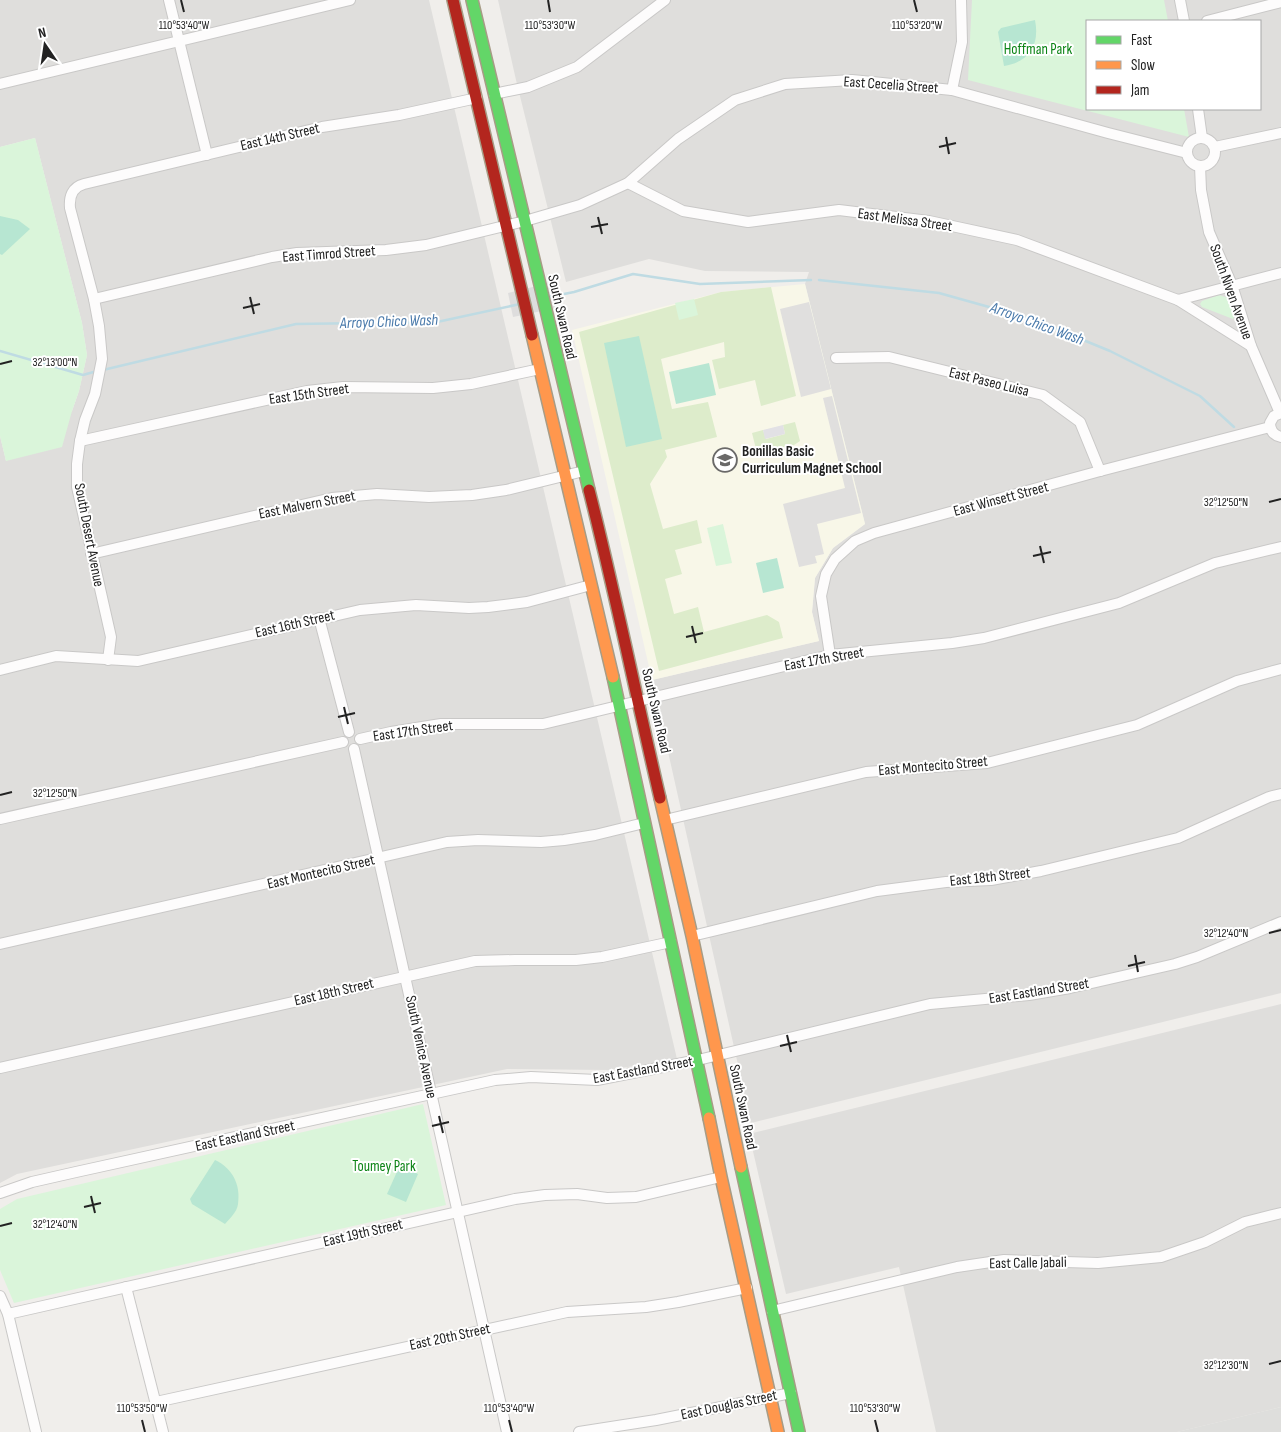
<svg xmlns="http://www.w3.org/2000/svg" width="1281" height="1432" font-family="'Sofia Sans Condensed',sans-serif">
<rect width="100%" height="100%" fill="#f0eeeb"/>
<!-- residential -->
<g fill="#dfdedc" fill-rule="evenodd">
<polygon points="0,0 429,0 677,1059 609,1070 507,1069 17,1174 0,1183 0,436 6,461 72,411 79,391 87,355 82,323 35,138 0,147"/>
<path d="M498 0H1281V993L751 1123 652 680 819 641 812 612 815 578 833 548 865 524 805 284 809 272 705 271 649 259 566 282 516 80ZM1087 21H1260V109H1087Z"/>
<polygon points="1281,1004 1281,1407 1177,1432 936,1432 899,1267 786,1294 749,1134"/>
</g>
<!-- education -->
<polygon fill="#f8f7e8" points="805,284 865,524 833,548 815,578 812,612 819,641 652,680 572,330 721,292"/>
<!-- religious -->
<polygon fill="#dededc" points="1281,1407 1281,1432 1177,1432"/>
<!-- grass -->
<g fill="#ddeccb">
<polygon points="771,287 796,396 761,406 755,380 719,389 712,360 725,357 724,342 661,359 672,409 708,402 717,437 665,450 667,457 650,484 663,529 697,520 702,543 675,550 682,574 665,579 674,614 698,607 704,632 767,615 779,622 783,638 659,671 579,332 721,292"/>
<polygon points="795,422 800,441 794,445 757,453 752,433 763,430 766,439 785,434 783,425"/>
</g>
<!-- park -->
<g fill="#daf5da">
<polygon points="972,0 1164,0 1168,21 1087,21 1087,109 1184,109 1189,137 968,80"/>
<polygon points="35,138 82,323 87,355 79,391 72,411 62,447 6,461 0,436 0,147"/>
<path d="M1219 295 1228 298C1232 305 1238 312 1233 319L1202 307 1200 304 1202 301Z"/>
<polygon points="694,299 698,315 679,320 675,303"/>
<polygon points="723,524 732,563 716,566 707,528"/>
<polygon points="423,1104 446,1205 14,1303 0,1270 0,1209 17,1199"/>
</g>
<!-- pitch -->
<g fill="#b7e6d2">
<path d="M1035 20C1040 45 1029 62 1004 66L998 32 1001 28Z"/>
<polygon points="0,216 18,220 30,229 2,255 0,254"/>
<polygon points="639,336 662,439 626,447 604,343"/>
<polygon points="709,363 716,395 676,404 669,372"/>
<polygon points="777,558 784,588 763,593 756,563"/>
<path d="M215 1160C232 1168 241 1184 238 1204 237 1212 230 1218 225 1224L192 1204 190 1199Z"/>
<polygon points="400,1165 418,1174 406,1202 387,1194"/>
</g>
<!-- parking -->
<g fill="#e0dfde">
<polygon points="809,302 831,389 801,397 780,309"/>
<polygon points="832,396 861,513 817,524 824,554 815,556 817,563 799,567 783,504 845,488 823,398"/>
</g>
<!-- plaza -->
<polygon fill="#e2e1e5" points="783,425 785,434 765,439 763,430"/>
<!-- pier -->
<polygon fill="#dedddd" points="549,283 556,308 513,317 508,293"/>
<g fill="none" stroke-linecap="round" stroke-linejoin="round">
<!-- stream -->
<g stroke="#bfdbe3" stroke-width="2.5">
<polyline points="819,280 939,293 1032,319 1110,351 1200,396 1234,427"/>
<polyline points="549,297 574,292 633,274 700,284 811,280"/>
<polyline points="0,351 83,375 97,371"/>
<polyline points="103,370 296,324 437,322 520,304"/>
</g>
<!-- street casing -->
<g stroke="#c9c8c7" stroke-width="12">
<g id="street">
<polyline points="169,0 207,155"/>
<polyline points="1180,0 1184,21"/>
<polyline points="1207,21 1281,2"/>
<polyline points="0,84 350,0"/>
<polyline points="952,90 962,42 961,0"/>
<polyline points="494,94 528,87 577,67 665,0"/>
<polyline points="1198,109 1202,138"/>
<circle cx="1201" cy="152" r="14"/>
<polyline points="1215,147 1281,133"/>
<polyline points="1200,166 1201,190 1209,232 1232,285 1251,346 1280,413"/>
<polyline points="628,183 683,211 748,222 839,210 929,221 1017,240 1178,300 1281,273"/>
<polyline points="94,299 272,257 297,253 386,250 426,245 525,221 580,205 628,183 678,139 735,100 785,84 852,80 952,90 1108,133 1187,153"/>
<polyline points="1178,300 1251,346"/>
<polyline points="836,358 889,357 1043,395 1080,422 1100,471"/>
<path d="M1281 413 1274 416 1270 423C1270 430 1273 435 1281 437"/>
<polyline points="80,441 307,391 343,387 433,388 471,384 540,369"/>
<polyline points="91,554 332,498 377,494 429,497 472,495 506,490 584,471"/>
<polyline points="319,618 349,732"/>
<polyline points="830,655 821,596 826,574 835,559 855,541 874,533 1100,471 1270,427"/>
<path d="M108 660 111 637 77 487V464L80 441 85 420 95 394 102 359 99 326 94 299 70 208C69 197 72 187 84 184L322 127 399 115 477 98"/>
<polyline points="0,670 56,656 138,661 360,610 416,605 469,608 488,607 527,602 591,585"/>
<polyline points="360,739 391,732 441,724 543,724 830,655 952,643 984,638 1119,603 1215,563 1281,547"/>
<polyline points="354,749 507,1432"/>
<polyline points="0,819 343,742"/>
<polyline points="665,820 866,772 987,763 1137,725 1237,681 1281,669"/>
<polyline points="692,936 877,891 946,882 991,880 1041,871 1178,838 1269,797 1281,794"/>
<polyline points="0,944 447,842 478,840 541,842 564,840 595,835 644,823"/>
<polyline points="0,1068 475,961 515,960 576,960 602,957 671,942"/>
<polyline points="0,1193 32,1182 76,1172 495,1080 531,1077 597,1080 698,1060 930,1004 1029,995 1070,988 1175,964 1197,957 1281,922"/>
<polyline points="126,1287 163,1432"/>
<polyline points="0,1296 8,1314 36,1432"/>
<polyline points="772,1311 957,1267 1004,1260 1098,1263 1161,1257 1205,1242 1245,1222 1281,1213"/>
<polyline points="8,1314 515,1199 545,1195 577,1194 607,1198 636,1197 721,1177"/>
<polyline points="156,1402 567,1312 646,1307 678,1302 747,1288"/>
<polyline points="579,1432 656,1420 791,1393"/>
</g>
</g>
<!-- fast casing -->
<g stroke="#a79c86" stroke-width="14">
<g id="fast">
<polyline points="472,0 589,490"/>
<polyline points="613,677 709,1118"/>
<polyline points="741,1167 799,1432"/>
</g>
</g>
<!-- slow casing -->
<g stroke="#a79c86" stroke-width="14">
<g id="slow">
<polyline points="532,335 613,677"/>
<polyline points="660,798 692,936 741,1167"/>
<polyline points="709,1118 721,1177 778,1432"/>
</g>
</g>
<!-- jam casing -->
<g stroke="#a79c86" stroke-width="14">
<g id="jam">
<polyline points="453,0 532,335"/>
<path d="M589 490C615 592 636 696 660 798"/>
</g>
</g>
<!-- street -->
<use href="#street" stroke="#fdfcfc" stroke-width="10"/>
<!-- fast -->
<use href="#fast" stroke="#63d668" stroke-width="11"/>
<!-- slow -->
<use href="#slow" stroke="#ff974d" stroke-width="11"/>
<!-- jam -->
<use href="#jam" stroke="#b3261e" stroke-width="11"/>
</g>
<!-- ticks -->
<path fill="none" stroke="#222" stroke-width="2" d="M181 0 184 12M548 0 550 12M914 0 917 12M946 137 949 154M939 147 956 143M598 217 602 234M591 227 608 224M250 297 254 314M243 308 260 304M0 364 12 361M1269 502 1281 499M1040 546 1044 563M1033 556 1051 552M692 626 696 643M686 637 703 633M344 707 348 724M338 717 355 713M0 795 12 792M1269 933 1281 930M1135 955 1138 972M1128 966 1145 962M787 1035 791 1052M780 1046 797 1042M439 1116 443 1133M432 1126 449 1122M91 1196 95 1213M84 1207 101 1203M0 1226 12 1223M1269 1364 1281 1361M142 1420 145 1432M509 1420 512 1432M875 1420 878 1432"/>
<!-- icons -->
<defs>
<g id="school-ring" transform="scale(1.25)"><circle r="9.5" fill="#fff" stroke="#6a6968" stroke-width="1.5"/><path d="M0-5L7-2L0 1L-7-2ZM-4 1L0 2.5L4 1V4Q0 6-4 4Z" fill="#6a6968"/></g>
</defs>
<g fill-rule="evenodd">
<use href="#school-ring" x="725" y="460"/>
</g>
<g text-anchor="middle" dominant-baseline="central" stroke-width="4" stroke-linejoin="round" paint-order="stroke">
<!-- park labels -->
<g font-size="15" fill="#0c8416" stroke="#fff">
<text x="1038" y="49">Hoffman Park</text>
<text x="384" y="1166">Toumey Park</text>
</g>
<!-- street labels -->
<g font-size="15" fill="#222" stroke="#fff">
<text transform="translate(891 85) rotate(4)">East Cecelia Street</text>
<text transform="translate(280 137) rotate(-13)">East 14th Street</text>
<text transform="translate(905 220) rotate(8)">East Melissa Street</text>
<text transform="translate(329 254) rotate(-4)">East Timrod Street</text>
<text transform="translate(1231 292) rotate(70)">South Niven Avenue</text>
<text transform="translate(562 317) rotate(77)">South Swan Road</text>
<text transform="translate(989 382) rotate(14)">East Paseo Luisa</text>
<text transform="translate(309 394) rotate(-8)">East 15th Street</text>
<text transform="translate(1001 499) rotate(-15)">East Winsett Street</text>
<text transform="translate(307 505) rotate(-11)">East Malvern Street</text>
<text transform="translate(89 535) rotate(79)">South Desert Avenue</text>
<text transform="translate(295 624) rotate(-13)">East 16th Street</text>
<text transform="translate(824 659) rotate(-10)">East 17th Street</text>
<text transform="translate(656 711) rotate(77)">South Swan Road</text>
<text transform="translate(413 731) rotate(-8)">East 17th Street</text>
<text transform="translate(933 766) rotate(-5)">East Montecito Street</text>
<text transform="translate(321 872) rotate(-13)">East Montecito Street</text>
<text transform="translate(990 877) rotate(-6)">East 18th Street</text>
<text transform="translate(1039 991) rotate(-9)">East Eastland Street</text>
<text transform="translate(334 992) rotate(-13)">East 18th Street</text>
<text transform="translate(421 1047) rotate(78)">South Venice Avenue</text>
<text transform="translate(643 1070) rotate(-10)">East Eastland Street</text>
<text transform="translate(743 1107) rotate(78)">South Swan Road</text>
<text transform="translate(245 1136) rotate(-12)">East Eastland Street</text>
<text transform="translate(363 1233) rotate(-13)">East 19th Street</text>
<text transform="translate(1028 1263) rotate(-1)">East Calle Jabali</text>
<text transform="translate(450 1337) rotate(-12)">East 20th Street</text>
<text transform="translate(729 1405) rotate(-12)">East Douglas Street</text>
</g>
<!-- poi labels -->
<g font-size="15" font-weight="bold" fill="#222" stroke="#fff" text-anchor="start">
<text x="742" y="451">Bonillas Basic<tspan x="742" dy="17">Curriculum Magnet School</tspan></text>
</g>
<!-- water labels -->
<g font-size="16" font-style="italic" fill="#4a7aab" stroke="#fff">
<text transform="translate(389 322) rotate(-2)">Arroyo Chico Wash</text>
<text transform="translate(1037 324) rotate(20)">Arroyo Chico Wash</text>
</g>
</g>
<g font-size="12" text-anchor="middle" fill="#222" stroke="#fff" stroke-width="4" stroke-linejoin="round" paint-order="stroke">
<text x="184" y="29">110°53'40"W</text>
<text x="550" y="29">110°53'30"W</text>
<text x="917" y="29">110°53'20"W</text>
<text x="55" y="366">32°13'00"N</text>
<text x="1226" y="506">32°12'50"N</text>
<text x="55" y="797">32°12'50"N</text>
<text x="1226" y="937">32°12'40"N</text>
<text x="55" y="1228">32°12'40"N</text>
<text x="1226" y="1369">32°12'30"N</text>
<text x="142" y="1412">110°53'50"W</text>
<text x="509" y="1412">110°53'40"W</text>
<text x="875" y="1412">110°53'30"W</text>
</g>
<!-- legend -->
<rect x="1086" y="20" width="175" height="90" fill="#ffffff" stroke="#a7a7a7"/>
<rect x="1096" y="36" width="25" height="8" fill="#63d668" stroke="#a7a7a7"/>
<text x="1131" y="45" font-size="15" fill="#222222">Fast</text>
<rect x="1096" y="61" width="25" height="8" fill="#ff974d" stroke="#a7a7a7"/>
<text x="1131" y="70" font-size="15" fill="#222222">Slow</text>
<rect x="1096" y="86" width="25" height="8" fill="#b3261e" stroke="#a7a7a7"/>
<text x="1131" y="95" font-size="15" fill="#222222">Jam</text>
<!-- north arrow -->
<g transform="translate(45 45) rotate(347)" stroke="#ffffff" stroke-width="4" paint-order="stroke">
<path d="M0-4L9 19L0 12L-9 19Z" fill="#222222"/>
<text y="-8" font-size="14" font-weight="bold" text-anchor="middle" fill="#222222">N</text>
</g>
</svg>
